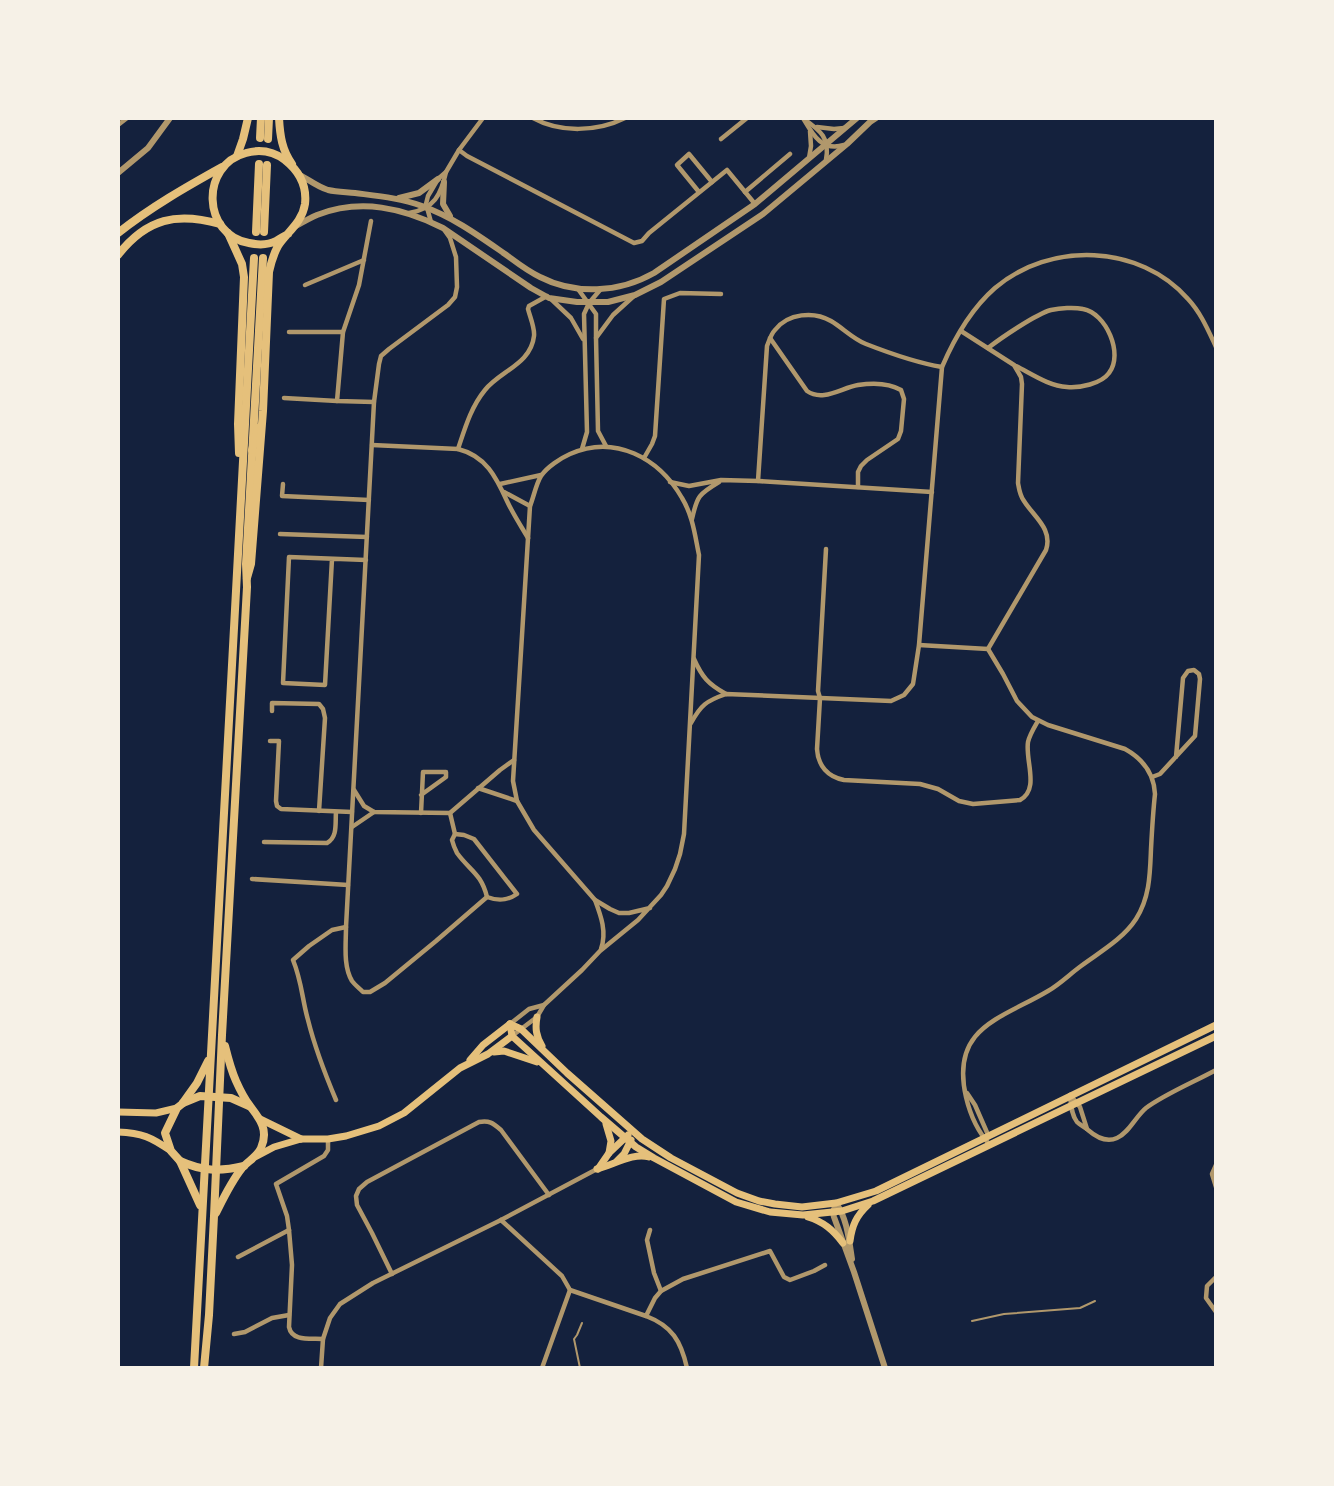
<svg xmlns="http://www.w3.org/2000/svg" width="1334" height="1486" font-family="Cabin,sans-serif">
<rect width="100%" height="100%" fill="#14213d"/>
<g fill="none" stroke-linecap="round" stroke-linejoin="round">
<!-- service -->
<g stroke="#b1986c" stroke-width="2">
<polyline points="972,1321 1004,1314 1080,1308 1095,1301"/>
<polyline points="580,1368 574,1339 577,1335 582,1323"/>
</g>
<!-- minor -->
<g stroke="#b1986c" stroke-width="4.5">
<path d="M533 118C560 133 597 132 625 118"/>
<path d="M803 118C813 135 822 152 844 145"/>
<path d="M804 119C821 131 830 138 826 160"/>
<polyline points="118,125 127,118"/>
<polyline points="817,127 834,129 844,128"/>
<polyline points="721,139 747,118"/>
<polyline points="459,150 467,156 634,243 642,241 649,233 727,170 755,204"/>
<polyline points="809,158 811,146 810,131"/>
<polyline points="699,192 677,165 689,154 712,182"/>
<polyline points="745,192 790,154"/>
<path d="M409 213C434 209 441 195 446 172"/>
<polyline points="371,221 359,285 343,332 337,401 374,402"/>
<polyline points="431,222 426,204 428,196 438,179 446,172 459,150 483,118"/>
<path d="M445 231 450 238 456 257 457 287 455 297 448 305 389 349 381 356 379 364 374 402 346 927C346 944 343 966 352 981 355 985 359 988 363 992H370L385 983 436 941 487 897"/>
<polyline points="305,285 364,260"/>
<polyline points="578,289 596,314 596,338"/>
<polyline points="551,299 571,318 583,339"/>
<path d="M961 331 1014 365 1021 377 1022 384 1018 483C1019 489 1020 496 1024 501 1034 517 1053 529 1046 550L988 649"/>
<polyline points="289,332 343,332"/>
<path d="M770 338 807 391C823 402 841 388 858 385 871 383 889 383 901 390L904 399 901 431 898 439 867 460 861 466 858 472V487"/>
<path d="M988 348C1001 338 1036 314 1051 310 1060 308 1074 307 1083 309 1106 313 1124 354 1109 373 1101 384 1080 388 1067 387 1049 386 1032 374 1016 366"/>
<polyline points="284,398 337,401"/>
<path d="M372 445 458 449C486 456 496 477 507 501 513 514 521 526 528 538"/>
<polyline points="606,446 598,431 596,338 613,315 635,295"/>
<path d="M458 449C465 428 471 407 485 390 500 371 531 364 534 336 535 328 530 317 528 309L529 306 547 296"/>
<polyline points="582,449 587,432 584,314 589,303 600,290"/>
<polyline points="644,458 652,444 655,436 664,299 680,293 721,294"/>
<path d="M758 481 767 346C769 341 771 334 775 330 788 313 814 311 831 321 843 328 853 339 866 344 889 353 918 363 942 367"/>
<polyline points="670,482 689,486 721,480 758,481 932,492"/>
<polyline points="283,484 282,496 369,500"/>
<polyline points="500,484 541,475"/>
<polyline points="504,492 530,506"/>
<path d="M692 519C697 496 699 494 719 482"/>
<polyline points="280,534 367,537"/>
<path d="M826 549 818 691 820 698 817 749C818 766 828 777 844 780L920 784 938 789 959 801 973 804 1020 800C1040 789 1025 761 1028 742 1030 734 1034 728 1038 721"/>
<polyline points="332,559 325,685 283,683 289,557 366,560"/>
<polyline points="919,645 988,649"/>
<path d="M988 649 1003 674 1017 701 1032 717 1048 725 1125 749C1143 759 1154 774 1155 794 1153 812 1152 830 1151 849 1150 873 1150 897 1136 919 1123 939 1100 952 1081 966 1070 974 1060 984 1048 991 1001 1019 950 1027 966 1097 970 1114 978 1132 990 1145"/>
<path d="M694 659C702 677 708 684 726 694"/>
<polyline points="272,711 272,703 319,704 323,709 325,718 319,811"/>
<path d="M691 723C701 705 706 701 726 694L891 701 904 695 913 684 919 645 942 367C954 339 971 309 995 288 1050 241 1140 244 1188 299 1201 313 1208 330 1216 347"/>
<polyline points="270,741 279,741 276,801 277,806 281,809 352,812"/>
<polyline points="1152,777 1160,774 1195,736 1200,679 1199,674 1194,670 1188,671 1183,678 1176,757"/>
<polyline points="478,788 517,801"/>
<polyline points="354,790 364,806 374,812 450,813 500,770 514,760"/>
<polyline points="421,813 423,772 446,772 446,777 421,795"/>
<polyline points="450,813 455,834"/>
<polyline points="352,827 374,812"/>
<path d="M455 834 464 835 474 839 517 894C507 901 498 901 487 897 481 873 470 871 457 853 455 849 453 844 452 840Z"/>
<path d="M264 842 327 843C338 837 335 823 336 812"/>
<polyline points="252,879 348,885"/>
<path d="M595 900C601 916 607 932 601 949"/>
<polyline points="510,1024 529,1009 544,1005"/>
<path d="M512 1036 537 1017 544 1005 582 970 600 951 638 920 661 895 667 886 675 869 680 854 684 834 699 555C695 536 693 516 682 498 659 458 615 434 570 454 561 458 547 467 541 476 536 484 534 496 530 506L513 781 517 801 534 830 595 900 610 909 619 913H629L650 908"/>
<polyline points="967,1093 975,1105 989,1137"/>
<path d="M1070 1095C1071 1104 1071 1114 1077 1122 1080 1125 1085 1127 1088 1130 1096 1137 1106 1143 1117 1138 1129 1133 1136 1116 1146 1108 1165 1094 1194 1082 1216 1070"/>
<polyline points="1070,1095 1080,1107 1087,1129"/>
<path d="M336 1100C325 1074 315 1048 308 1020 302 999 302 982 293 960L309 946 332 930 346 927"/>
<polyline points="1216,1165 1212,1174 1216,1187"/>
<path d="M501 1220 562 1276 570 1290 646 1316C672 1326 681 1341 687 1368"/>
<polyline points="650,1230 647,1240 654,1273 661,1291"/>
<polyline points="238,1257 289,1230"/>
<path d="M392 1274 372 1233 357 1205 356 1196 359 1189 367 1182 479 1122C489 1120 493 1123 501 1130L549 1195"/>
<polyline points="1216,1277 1207,1286 1206,1298 1216,1312"/>
<polyline points="646,1316 655,1298 661,1291 683,1279 770,1251 784,1277 790,1280 814,1271 825,1265"/>
<polyline points="234,1334 245,1332 272,1318 289,1315"/>
<path d="M323 1339C311 1338 292 1342 289 1327L292 1265 289 1230 287 1216 276 1184 324 1156 328 1150V1139"/>
<polyline points="321,1368 323,1339 330,1318 340,1304 373,1283 501,1220 597,1169"/>
<polyline points="542,1368 570,1290"/>
</g>
<!-- tertiary -->
<g stroke="#b1986c" stroke-width="6">
<polyline points="118,173 148,148 170,118"/>
<path d="M300 175C309 180 318 187 328 190 337 192 346 192 355 193 378 196 400 198 422 206 453 217 479 236 505 254 516 262 527 271 540 277 575 295 619 293 654 273L755 204 857 118"/>
<polyline points="444,182 443,204 450,216"/>
<polyline points="399,198 419,193 438,179"/>
<path d="M296 226C303 222 310 218 317 215 361 198 403 208 443 228L531 288 549 298 577 302H608L635 295 661 282 763 214 847 144 870 122 876 118"/>
<path d="M836 1203C847 1218 849 1240 852 1259"/>
<polyline points="834,1209 833,1213 834,1217 854,1272 885,1368"/>
</g>
<!-- secondary -->
<g stroke="#e5c07b" stroke-width="7">
<path d="M537 1017C535 1028 536 1036 542 1046"/>
<polyline points="510,1024 512,1036 601,1117 636,1147 654,1158 736,1202 770,1212 803,1215 842,1211 873,1201 1216,1036"/>
<polyline points="510,1024 521,1029 567,1073 642,1139 671,1158 737,1193 759,1201 775,1204 802,1207 836,1203 876,1191 1216,1025"/>
<polyline points="494,1052 504,1051 537,1062"/>
<polyline points="470,1060 483,1045 510,1024"/>
<polyline points="118,1112 156,1113 177,1108"/>
<polyline points="260,1119 301,1139"/>
<polyline points="606,1124 611,1141 609,1153"/>
<path d="M118 1132C142 1133 151 1137 171 1151"/>
<polyline points="257,1156 274,1147 301,1139 328,1139 346,1136 379,1126 404,1113 460,1068 488,1054 512,1036"/>
<polyline points="617,1161 624,1154 631,1140"/>
<path d="M597 1169C613 1165 634 1152 649 1157"/>
<polyline points="598,1169 609,1153 628,1135"/>
<path d="M808 1217C824 1222 833 1230 843 1243"/>
<path d="M850 1241C852 1226 856 1216 868 1205"/>
</g>
<!-- primary -->
<g stroke="#e5c07b" stroke-width="8">
<path d="M279 118C280 136 282 150 292 164"/>
<polyline points="260,138 261,118"/>
<polyline points="268,139 269,118"/>
<polyline points="256,232 259,164"/>
<polyline points="264,232 267,165"/>
<polyline points="228,233 242,264 244,277 238,424 239,453"/>
<polyline points="183,1103 200,1096 231,1098 249,1106"/>
<path d="M180 1161C202 1171 219 1172 244 1166"/>
<polyline points="200,1205 180,1161 171,1151 165,1133 177,1108 182,1104 197,1083 208,1061"/>
<path d="M216 1213C224 1197 231 1182 242 1168 248 1161 257 1157 261 1148 269 1130 260 1119 250 1106 244 1098 240 1090 236 1081 231 1070 228 1058 225 1046"/>
<polyline points="194,1368 254,258"/>
<polyline points="204,1368 209,1315 214,1216 222,1035 247,587 246,564 263,258"/>
</g>
<!-- trunk -->
<g stroke="#e5c07b" stroke-width="8">
<polyline points="237,156 243,139 248,118"/>
<path d="M118 233C151 207 186 187 222 167"/>
<path d="M118 255C147 218 177 212 220 224"/>
<polyline points="252,450 258,428"/>
<path d="M247 578 251 564 263 411 269 272C271 263 273 255 278 246 287 232 302 223 305 204 307 186 299 171 285 160 274 152 260 149 246 153 200 165 202 235 249 243 258 245 268 245 276 241 280 239 284 236 288 234"/>
</g>
</g>
<!-- border -->
<rect width="1334" height="1486" fill="none" stroke="#f6f1e7" stroke-width="240"/>
</svg>
